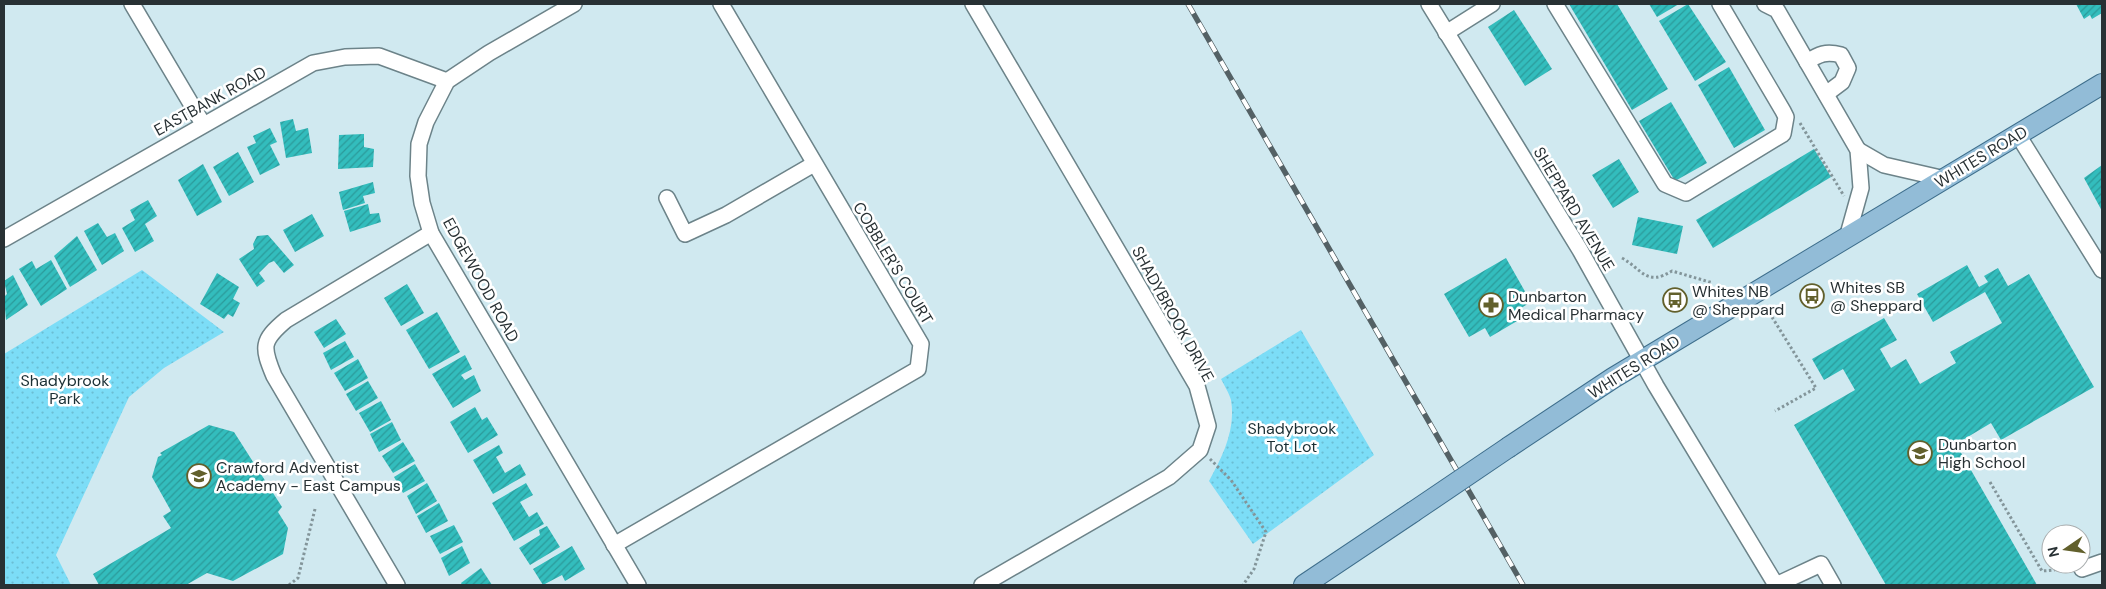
<svg xmlns="http://www.w3.org/2000/svg" width="2106" height="589" font-family="'DM Sans',sans-serif">
<defs>
<pattern id="park-dots" width="8" height="8" patternUnits="userSpaceOnUse" patternTransform="scale(1.25)"><rect width="8" height="8" fill="#7cddf7"/><path d="M2 2h.1M6 6h.1" fill="none" stroke="#6bbed4" stroke-width="1.8" stroke-linecap="round"/></pattern>
<pattern id="building-hatch" width="6" height="6" patternUnits="userSpaceOnUse" patternTransform="scale(1.25)"><rect width="6" height="6" fill="#33bdbd"/><path d="M-1 1l2-2M0 6l6-6M5 7l2-2" fill="none" stroke="#2b9a9a"/></pattern>
</defs>
<rect width="100%" height="100%" fill="#d0e9f0"/>
<!-- park -->
<g fill="url(#park-dots)">
<polygon points="142,270 224,332 164,368 129,397 56,555 71,585 4,585 4,354"/>
<path d="M1301 330 1374 455 1253 544 1209 481C1223 456 1236 429 1231 400 1229 393 1224 385 1221 379Z"/>
</g>
<!-- building -->
<g fill="url(#building-hatch)">
<polygon points="1569,4 1617,4 1668,89 1632,110"/>
<polygon points="1649,4 1679,4 1657,17"/>
<polygon points="1688,4 1726,62 1695,81 1659,21"/>
<polygon points="2076,4 2102,4 2102,13 2092,19 2090,15 2084,19"/>
<polygon points="1514,10 1552,69 1525,86 1488,27"/>
<polygon points="1729,67 1765,130 1734,148 1698,85"/>
<polygon points="1671,102 1707,163 1675,181 1639,121"/>
<polygon points="293,119 296,131 308,128 312,153 286,158 280,122"/>
<polygon points="270,128 277,142 270,145 280,165 260,175 247,147 256,143 253,136"/>
<polygon points="364,134 364,147 374,149 373,167 338,169 339,135"/>
<polygon points="1814,149 1831,177 1713,248 1696,220"/>
<polygon points="238,152 254,182 229,196 213,167"/>
<polygon points="1619,159 1639,192 1613,208 1592,175"/>
<polygon points="203,164 222,202 197,216 178,180"/>
<polygon points="2102,165 2102,211 2084,178"/>
<polygon points="373,182 375,193 363,196 365,203 343,210 339,192"/>
<polygon points="148,200 157,216 145,224 154,241 135,252 122,228 135,220 130,210"/>
<polygon points="368,204 370,214 379,213 381,222 350,232 344,211"/>
<polygon points="312,214 324,236 295,252 283,230"/>
<polygon points="1638,217 1683,226 1677,254 1632,245"/>
<polygon points="98,223 107,237 115,233 124,251 102,265 84,231"/>
<polygon points="268,235 294,265 284,273 274,261 269,263 259,273 265,281 257,287 239,259 254,249 253,244 257,236"/>
<polygon points="77,236 97,270 70,287 54,256"/>
<polygon points="1506,258 1531,302 1513,313 1517,321 1490,337 1485,328 1469,337 1444,294"/>
<polygon points="51,260 67,289 41,306 19,269 32,261 36,269"/>
<polygon points="1967,265 1979,287 1988,282 1984,276 1998,268 2008,286 2029,274 2094,387 2001,440 1991,423 1956,444 2037,585 1886,585 1794,425 1855,390 1843,369 1824,380 1812,359 1884,318 1897,340 1880,349 1891,368 1906,359 1920,384 1956,363 1950,352 2002,323 1985,292 1933,322 1917,294"/>
<polygon points="217,273 239,287 233,299 240,303 233,317 228,314 224,319 200,304"/>
<polygon points="13,275 28,305 6,320 4,297 7,294 4,281"/>
<polygon points="407,284 424,313 401,326 384,298"/>
<polygon points="437,312 460,352 429,369 406,330"/>
<polygon points="336,319 346,334 324,348 314,332"/>
<polygon points="345,341 354,357 331,370 323,353"/>
<polygon points="465,355 472,369 461,375 465,380 474,375 481,391 453,408 432,374"/>
<polygon points="358,359 368,378 345,391 334,373"/>
<polygon points="368,381 378,398 356,411 346,394"/>
<polygon points="381,401 391,420 370,432 359,413"/>
<polygon points="475,407 482,420 487,417 498,435 468,453 450,422"/>
<polygon points="392,422 401,440 379,452 370,434"/>
<polygon points="209,425 234,432 282,507 278,512 288,528 283,554 233,581 207,573 186,585 99,585 93,574 171,528 163,516 171,511 152,477 158,457 162,455 160,453"/>
<polygon points="403,442 415,461 393,473 382,456"/>
<polygon points="499,445 503,453 496,457 505,473 520,464 526,475 493,494 473,460"/>
<polygon points="415,464 425,481 403,493 394,477"/>
<polygon points="427,483 437,501 416,514 407,496"/>
<polygon points="526,483 533,495 520,502 529,517 537,512 544,524 514,541 492,503"/>
<polygon points="439,503 448,521 426,533 417,516"/>
<polygon points="454,525 463,542 440,554 430,536"/>
<polygon points="547,526 560,547 530,565 519,548 540,535 539,530"/>
<polygon points="462,546 470,563 449,576 441,558"/>
<polygon points="572,546 585,569 565,581 562,575 543,585 533,569"/>
<polygon points="481,568 492,585 462,585 461,583"/>
</g>
<g fill="none" stroke-linecap="round" stroke-linejoin="round">
<!-- minor casing -->
<g stroke="#6c8389" stroke-width="18">
<g id="minor">
<polyline points="132,4 203,124"/>
<polyline points="574,4 489,53 447,81 426,122 419,144 418,176 422,203 431,233 638,585"/>
<polyline points="973,4 1197,386 1208,426 1200,450 1169,477 982,585"/>
<polyline points="1429,4 1580,250 1656,386 1776,585"/>
<polyline points="1555,4 1665,184 1686,193 1783,134 1786,117 1783,111 1720,4"/>
<polyline points="1765,4 1777,10 1858,150 1861,188 1847,238"/>
<polyline points="1446,33 1492,4"/>
<path d="M1807 62C1819 54 1826 51 1841 55L1848 68 1842 82 1826 94"/>
<polyline points="2018,135 2102,270"/>
<polyline points="1858,150 1884,165 1945,179"/>
<polyline points="667,198 685,234 726,215 814,164"/>
<polyline points="4,239 313,63 345,57 379,56 447,81"/>
<polyline points="614,545 918,369 921,344 721,4"/>
<polyline points="2082,569 2102,562"/>
<path d="M397 585 274 376C262 347 261 341 286 320L431 233"/>
<polyline points="1776,585 1821,564 1833,585"/>
</g>
</g>
<!-- major casing -->
<g stroke="#3e6e8c" stroke-width="22">
<g id="major">
<polyline points="1509,447 1613,378 2102,84"/>
<polyline points="1304,585 1413,512"/>
</g>
</g>
<!-- path -->
<g stroke="#83959a" stroke-width="3" stroke-dasharray="2.5 2.5" stroke-linecap="butt">
<polyline points="1800,123 1844,196"/>
<path d="M1622 258C1642 269 1646 287 1672 271L1713 283"/>
<polyline points="1772,317 1816,388 1775,411"/>
<polyline points="1210,459 1231,480 1266,532 1254,569 1243,585"/>
<polyline points="1990,482 2042,571 2054,570 2066,564"/>
<polyline points="289,585 298,578 315,509"/>
</g>
<!-- minor -->
<use href="#minor" stroke="#fff" stroke-width="15"/>
<!-- major -->
<use href="#major" stroke="#92bcd7" stroke-width="20"/>
<!-- rail casing -->
<g stroke="#546165" stroke-width="5.5">
<polyline id="rail" points="1188,4 1523,585"/>
</g>
<!-- rail -->
<use href="#rail" stroke="#fff" stroke-width="4" stroke-dasharray="11" stroke-linecap="butt"/>
<!-- major-bridge casing -->
<g stroke="#3e6e8c" stroke-width="22" stroke-linecap="butt">
<polyline id="major-bridge" points="1413,512 1509,447"/>
</g>
<!-- major-bridge -->
<use href="#major-bridge" stroke="#92bcd7" stroke-width="20"/>
</g>
<!-- icons -->
<defs>
<g id="bus-ring" transform="scale(1.25)"><circle r="9.5" fill="#fff" stroke="#62602c" stroke-width="1.5"/><path d="M-5-6H5V4H4V6H2V4H-2V6H-4V4H-5ZM-3.5-4V0h7V-4ZM-3.5 1.2v1.5H-2V1.2ZM2 1.2v1.5H3.5V1.2Z" fill="#62602c"/></g>
<g id="pharmacy-ring" transform="scale(1.25)"><circle r="9.5" fill="#fff" stroke="#62602c" stroke-width="1.5"/><path d="M-2-6h4v4h4v4h-4v4h-4v-4h-4v-4h4Z" fill="#62602c"/></g>
<g id="school-ring" transform="scale(1.25)"><circle r="9.5" fill="#fff" stroke="#62602c" stroke-width="1.5"/><path d="M0-5L7-2L0 1L-7-2ZM-4 1L0 2.5L4 1V4Q0 6-4 4Z" fill="#62602c"/></g>
</defs>
<g fill-rule="evenodd">
<use href="#bus-ring" x="1812" y="296"/>
<use href="#bus-ring" x="1675" y="300"/>
<use href="#pharmacy-ring" x="1491" y="305"/>
<use href="#school-ring" x="1920" y="453"/>
<use href="#school-ring" x="199" y="476"/>
</g>
<g text-anchor="middle" dominant-baseline="central" stroke-width="5" stroke-linejoin="round" paint-order="stroke">
<!-- street labels -->
<g font-size="16" fill="#283134" stroke="#fff">
<text transform="translate(210 101) rotate(-29)">EASTBANK ROAD</text>
<text transform="translate(1981 157) rotate(-31)">WHITES ROAD</text>
<text transform="translate(1574 209) rotate(59)">SHEPPARD AVENUE</text>
<text transform="translate(893 263) rotate(59)">COBBLER'S COURT</text>
<text transform="translate(481 280) rotate(61)">EDGEWOOD ROAD</text>
<text transform="translate(1173 314) rotate(61)">SHADYBROOK DRIVE</text>
<text transform="translate(1634 367) rotate(-32)">WHITES ROAD</text>
</g>
<!-- poi labels -->
<g font-size="16" fill="#283134" stroke="#fff" text-anchor="start">
<text x="1830" y="287">Whites SB<tspan x="1830" dy="18">@ Sheppard</tspan></text>
<text x="1692" y="291">Whites NB<tspan x="1692" dy="18">@ Sheppard</tspan></text>
<text x="1508" y="296">Dunbarton<tspan x="1508" dy="18">Medical Pharmacy</tspan></text>
<text x="1938" y="444">Dunbarton<tspan x="1938" dy="18">High School</tspan></text>
<text x="216" y="467">Crawford Adventist<tspan x="216" dy="18">Academy - East Campus</tspan></text>
</g>
<!-- park labels -->
<g font-size="16" fill="#1a2f34" stroke="#fff">
<text x="65" y="380">Shadybrook<tspan x="65" dy="18">Park</tspan></text>
<text x="1292" y="428">Shadybrook<tspan x="1292" dy="18">Tot Lot</tspan></text>
</g>
</g>
<!-- border -->
<rect width="2106" height="589" fill="none" stroke="#283134" stroke-width="10"/>
<!-- north arrow -->
<g transform="translate(2066 549) rotate(257)"><circle r="24" fill="#ffffff" stroke="#a9adae"/>
<path d="M0-4L9 19L0 12L-9 19Z" fill="#62602c"/>
<text y="-8" font-size="14" font-weight="bold" text-anchor="middle" fill="#283134">N</text>
</g>
</svg>
